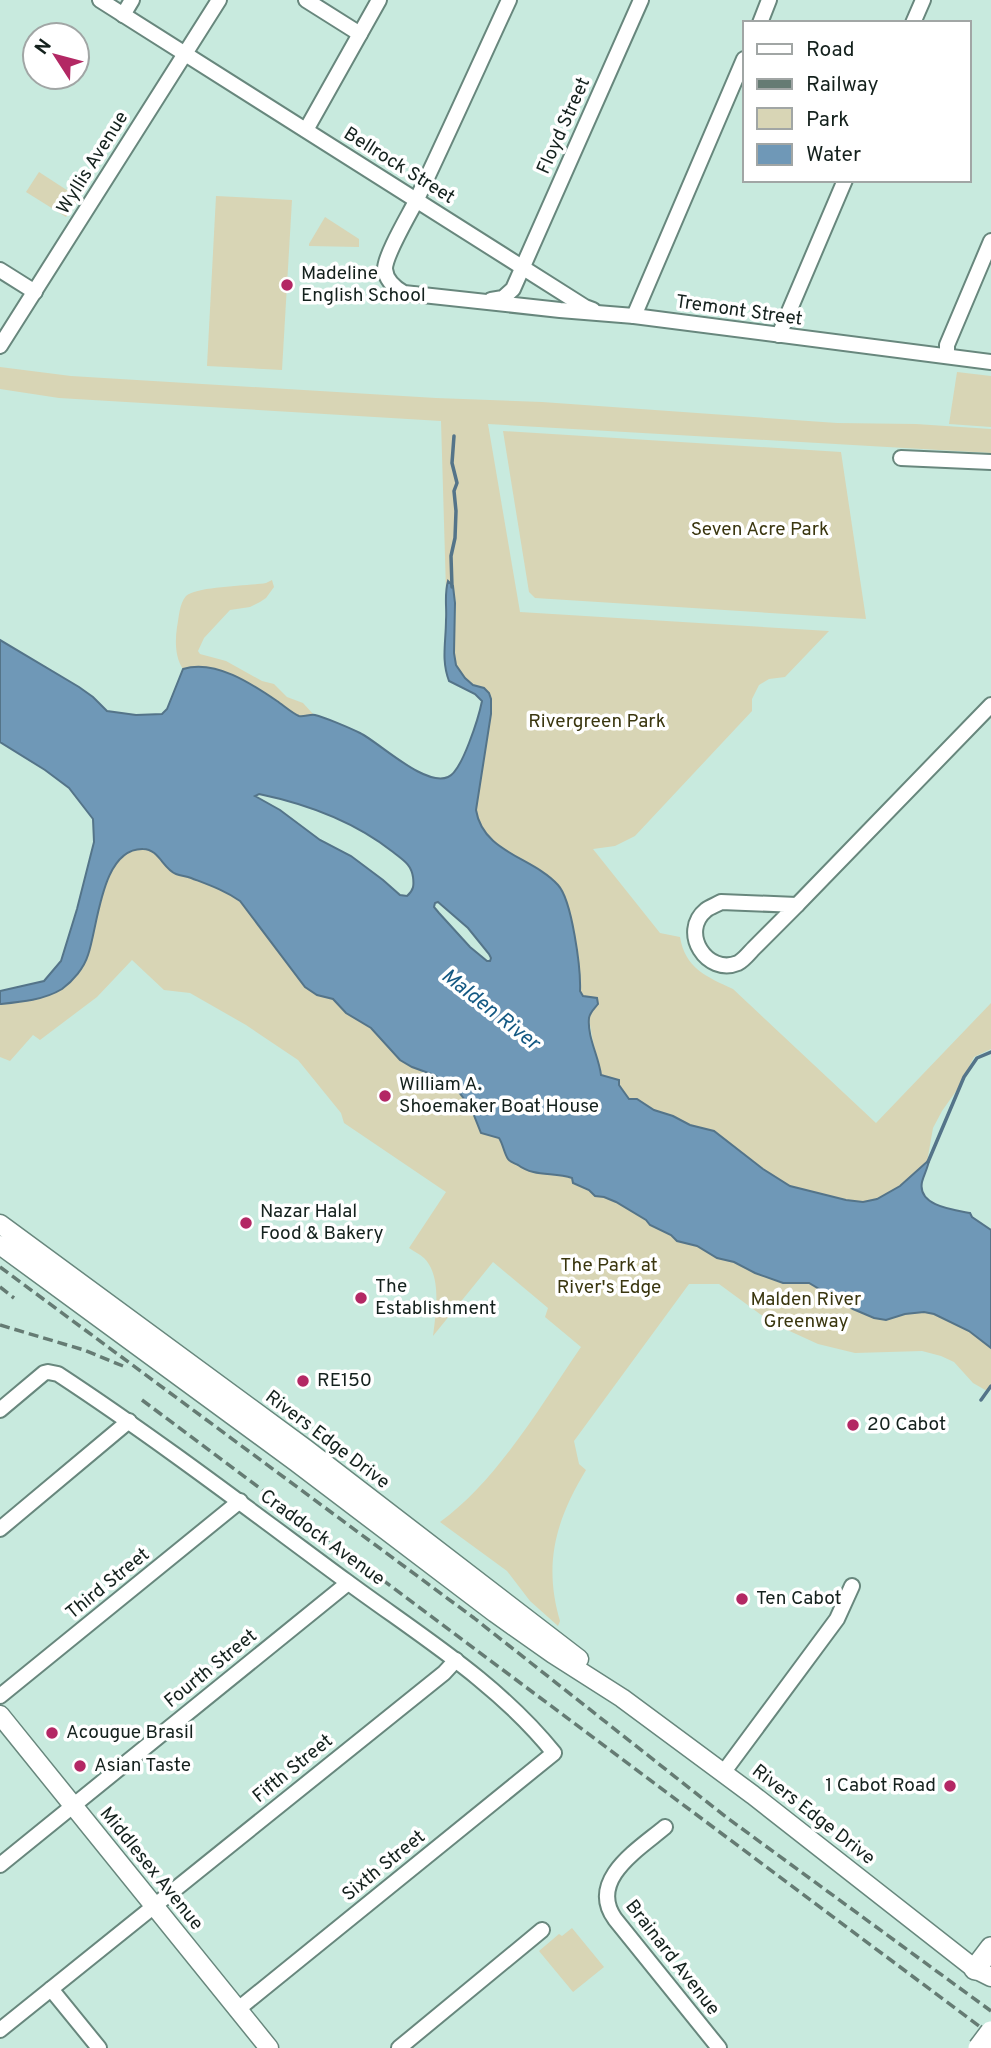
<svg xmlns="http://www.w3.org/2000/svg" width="991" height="2048" font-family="Overpass,sans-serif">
<rect width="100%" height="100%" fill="#c8eade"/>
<!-- green -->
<g fill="#d8d5b5">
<polygon points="39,172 79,198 66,217 26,192"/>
<polygon points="216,196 292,200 282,370 207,366"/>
<polygon points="325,217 359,239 359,247 309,246 309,244"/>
<path d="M0 367 71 376 436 398 542 402 837 423 916 424 991 429V453L488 424 520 612 829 631 785 677 769 679 759 685 752 699V711L635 836 615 846 593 849 660 933 680 937C685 968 707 977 733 989L876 1123 991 1003V1049L974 1057 959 1087 942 1111 933 1128 927 1162 900 1186 888 1194 877 1200 863 1202 846 1200 790 1186 763 1169 723 1139 662 1117 650 1107 629 1100 600 1082 589 1019 590 1014 598 1004V1001L583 996 580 991C581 969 572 901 558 885 534 857 483 853 476 810L491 714V699L489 693 484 689 473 685 465 678 456 665 454 654 456 603 453 586 450 582H447L446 590 441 421 59 398 0 389Z"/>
<polygon points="957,372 991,376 991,427 949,424"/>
<polygon points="503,431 841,452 866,619 535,598 529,592"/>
<path d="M272 580 274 587 266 598 260 602 250 607 230 610 204 638 198 651 200 654 226 661 262 681 274 684 287 697 303 703 314 715 297 716 260 689 210 668 191 667 183 669C175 657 175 641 177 627 179 618 179 604 186 596 197 586 249 586 266 583Z"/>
<path d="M145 846 228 888 335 996 461 1088 502 1136 618 1199 717 1258 734 1262 755 1273 783 1283H809L853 1309 891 1319 905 1314 924 1312 934 1314 969 1331 991 1348V1386L987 1391 973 1383 954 1362 941 1356 922 1351 855 1353 818 1344 772 1323 719 1284H689L574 1441 579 1464 586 1470C556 1520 543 1563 560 1621L558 1626 530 1601 507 1571 440 1522C497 1481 541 1405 581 1347L545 1317 548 1308 493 1262 433 1336C436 1313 442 1276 424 1258 420 1254 413 1251 409 1248L446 1192 344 1123 341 1113 298 1060 246 1025 190 993 164 990 132 960 97 997 40 1040 33 1035 10 1061 0 1057V1002L47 993 112 862 132 848Z"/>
<polygon points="572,1928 604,1967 573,1992 539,1951 559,1934 562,1936"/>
</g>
<!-- water -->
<path fill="#6f98b7" stroke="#547489" stroke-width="2" fill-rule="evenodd" d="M448 581 453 586 455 603 454 653 456 665 465 678 473 685 484 688 489 693 491 699V714L476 810C483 853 533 857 558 885 572 900 581 969 580 991L583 996 597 998 598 1004C595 1008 590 1012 589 1018 587 1037 599 1057 601 1075L619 1080V1085L629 1099H637L654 1110 673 1116 690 1125 714 1131 763 1169 790 1186 846 1200 863 1202 877 1199 900 1186 929 1160C928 1168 924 1174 922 1182 917 1206 954 1210 970 1213L972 1217 991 1230V1348L969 1331 934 1314 924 1312 905 1314 886 1320 874 1318 853 1309 809 1283H783L755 1273 734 1262 717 1258 697 1246 677 1241 671 1235 650 1225 646 1220 616 1202 604 1197 595 1196 589 1190 573 1183 572 1178C553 1172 534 1177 518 1165 514 1163 510 1162 508 1159 504 1153 503 1144 499 1138L481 1133 471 1108 458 1091 434 1075 412 1067 400 1060 371 1028 346 1013 333 999 317 995 305 987 240 901C224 890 209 885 191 878 186 876 181 876 176 874 163 869 159 849 143 849 101 848 98 927 88 955 84 968 73 981 62 989 44 1000 21 1002 0 1004V991L44 981 61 961 77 909 94 842 93 819 69 788 45 770 0 742V640L79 687 93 697 107 711 136 715 162 714 167 709 183 669C215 659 252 684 277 701 283 705 292 713 299 716 304 717 310 714 315 715 324 717 350 728 360 733 380 743 425 787 448 777 462 772 479 716 482 701L475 694 449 681C441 660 446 642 446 620 447 607 444 595 448 581ZM259 794C307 804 355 822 393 852 403 860 411 864 413 877 414 885 414 890 407 896L400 895 383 880 351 856 320 840 280 810 255 796ZM438 902 468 928 489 954 491 958 490 961H487L470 947 439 913 434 907 435 903Z"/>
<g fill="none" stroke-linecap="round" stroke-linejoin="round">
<!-- stream -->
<g stroke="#547489" stroke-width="3.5">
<polyline points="452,587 451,556 455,538 456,511 454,491 457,483 452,463 454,436"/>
<polyline points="928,1162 964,1077 977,1058 991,1052"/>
<polyline points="981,1400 991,1386"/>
</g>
<!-- minor casing -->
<g stroke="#68877d" stroke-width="18">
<g id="minor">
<polyline points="100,0 585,307 593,310"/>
<polyline points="306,0 360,34"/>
<path d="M509 0C478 67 448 134 416 201 409 215 385 255 385 269 386 281 395 288 404 293L560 310 634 316 991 362"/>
<polyline points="123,15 132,0"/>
<polyline points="760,23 769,0"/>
<polyline points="913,23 923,0"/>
<polyline points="306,130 379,0"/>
<polyline points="0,270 35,292"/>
<polyline points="491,300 503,298 513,289 641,0"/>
<polyline points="634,316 744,59"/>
<polyline points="779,335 845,180"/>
<polyline points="0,346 219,0"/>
<polyline points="947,356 947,345 991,241"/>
<polyline points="901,458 991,462"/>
<path d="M721 902 797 905C783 919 769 933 754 948 750 952 744 960 738 963 707 976 679 932 706 910 710 907 716 905 721 902Z"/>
<polyline points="797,905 991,705"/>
<path d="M0 1410 44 1373 48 1372 58 1374C157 1439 251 1511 346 1581 419 1635 497 1682 554 1753L237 2010"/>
<polyline points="0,1529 129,1421"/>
<polyline points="0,1696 240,1501"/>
<polyline points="723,1773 837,1619 852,1586"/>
<path d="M665 1827C639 1849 587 1880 615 1919L719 2048"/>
<polyline points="0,1865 348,1583"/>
<polyline points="51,1989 99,2048"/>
<polyline points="0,2030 444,1673 456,1660"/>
<polyline points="399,2048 542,1930"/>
</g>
</g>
<!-- major casing -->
<g stroke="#68877d" stroke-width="21">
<g id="major">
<polyline points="0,1224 306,1449 579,1659"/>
<polyline points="0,1245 296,1462 495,1613 553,1654 622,1698 753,1795 975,1969 991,1977"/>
<polyline points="0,1715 269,2048"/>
</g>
</g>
<!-- highway casing -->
<g stroke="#68877d" stroke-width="24">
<polyline id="highway" points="975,1969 991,1948"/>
</g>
<!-- minor -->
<use href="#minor" stroke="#fff" stroke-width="14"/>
<!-- major -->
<use href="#major" stroke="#fff" stroke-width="18"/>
<!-- highway -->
<use href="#highway" stroke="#fff" stroke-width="21"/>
<!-- rail -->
<g stroke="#657b73" stroke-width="3.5" stroke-dasharray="10 5" stroke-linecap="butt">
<polyline points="0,1267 474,1618 726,1817 991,2011"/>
<polyline points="0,1287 14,1298"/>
<polyline points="0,1325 84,1350 123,1366"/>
<polyline points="142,1400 991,2035"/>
</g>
<!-- highway-bridge casing -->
<g stroke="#68877d" stroke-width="24" stroke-linecap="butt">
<polyline id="highway-bridge" points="979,2048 991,2032"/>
</g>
<!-- highway-bridge -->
<use href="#highway-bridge" stroke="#fff" stroke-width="21"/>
</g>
<!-- markers -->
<g fill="#b32864" stroke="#fff" stroke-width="2.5">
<circle cx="287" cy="285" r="7"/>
<circle cx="385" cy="1096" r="7"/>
<circle cx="246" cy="1223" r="7"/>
<circle cx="361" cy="1298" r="7"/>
<circle cx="303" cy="1381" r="7"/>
<circle cx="853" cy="1425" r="7"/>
<circle cx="742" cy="1599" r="7"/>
<circle cx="52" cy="1733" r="7"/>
<circle cx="80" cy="1766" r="7"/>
<circle cx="950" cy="1786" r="7"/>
</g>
<g text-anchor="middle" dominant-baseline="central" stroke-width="7" stroke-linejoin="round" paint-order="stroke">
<!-- street labels -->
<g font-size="19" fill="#14211d" stroke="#fff">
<text transform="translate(564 126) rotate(-66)">Floyd Street</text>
<text transform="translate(93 163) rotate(-58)">Wyllis Avenue</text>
<text transform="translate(399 166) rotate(32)">Bellrock Street</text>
<text transform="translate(739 311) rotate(8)">Tremont Street</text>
<text transform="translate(327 1440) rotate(37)">Rivers Edge Drive</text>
<text transform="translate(322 1538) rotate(36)">Craddock Avenue</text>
<text transform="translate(108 1584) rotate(-39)">Third Street</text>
<text transform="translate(211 1669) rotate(-39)">Fourth Street</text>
<text transform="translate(293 1769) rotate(-39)">Fifth Street</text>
<text transform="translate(813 1815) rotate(38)">Rivers Edge Drive</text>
<text transform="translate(384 1866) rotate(-39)">Sixth Street</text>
<text transform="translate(151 1869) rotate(51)">Middlesex Avenue</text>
<text transform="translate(672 1958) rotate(52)">Brainard Avenue</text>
</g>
<!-- poi labels -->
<g font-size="19" fill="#14211d" stroke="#fff" text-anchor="start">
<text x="301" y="274">Madeline<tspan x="301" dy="22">English School</tspan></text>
<text x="399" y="1085">William A.<tspan x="399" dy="22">Shoemaker Boat House</tspan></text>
<text x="260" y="1212">Nazar Halal<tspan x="260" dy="22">Food &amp; Bakery</tspan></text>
<text x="375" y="1287">The<tspan x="375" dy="22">Establishment</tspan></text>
<text x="317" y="1381">RE150</text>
<text x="867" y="1425">20 Cabot</text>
<text x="756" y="1599">Ten Cabot</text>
<text x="66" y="1733">Acougue Brasil</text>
<text x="94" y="1766">Asian Taste</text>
<text x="936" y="1786" text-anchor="end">1 Cabot Road</text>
</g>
<!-- park labels -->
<g font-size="19" fill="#3a360f" stroke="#fff">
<text x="760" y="530">Seven Acre Park</text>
<text x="597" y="722">Rivergreen Park</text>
<text x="609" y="1266">The Park at<tspan x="609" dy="22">River's Edge</tspan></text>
<text x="806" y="1300">Malden River<tspan x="806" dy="22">Greenway</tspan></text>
</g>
<!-- water labels -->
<g font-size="21" font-style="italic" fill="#145983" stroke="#fff">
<text transform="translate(490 1010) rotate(38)">Malden River</text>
</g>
</g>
<!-- legend -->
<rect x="743" y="21" width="228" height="161" fill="#ffffff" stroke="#a1a6a5" stroke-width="2"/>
<rect x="757" y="44" width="35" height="10" fill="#ffffff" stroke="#a1a6a5" stroke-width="2"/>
<text x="806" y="56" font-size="21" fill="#14211d">Road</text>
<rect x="757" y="79" width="35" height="10" fill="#657b73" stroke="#a1a6a5" stroke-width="2"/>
<text x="806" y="91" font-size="21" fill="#14211d">Railway</text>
<rect x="757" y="108" width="35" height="21" fill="#d8d5b5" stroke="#a1a6a5" stroke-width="2"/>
<text x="806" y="126" font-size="21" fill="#14211d">Park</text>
<rect x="757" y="144" width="35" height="21" fill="#6f98b7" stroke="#a1a6a5" stroke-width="2"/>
<text x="806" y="161" font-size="21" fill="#14211d">Water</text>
<!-- north arrow -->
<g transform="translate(56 56) rotate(306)"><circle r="33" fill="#ffffff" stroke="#a1a6a5" stroke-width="2"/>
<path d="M0-5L12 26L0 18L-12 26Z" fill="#b32864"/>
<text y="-10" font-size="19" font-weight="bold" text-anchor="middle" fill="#14211d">N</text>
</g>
</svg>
